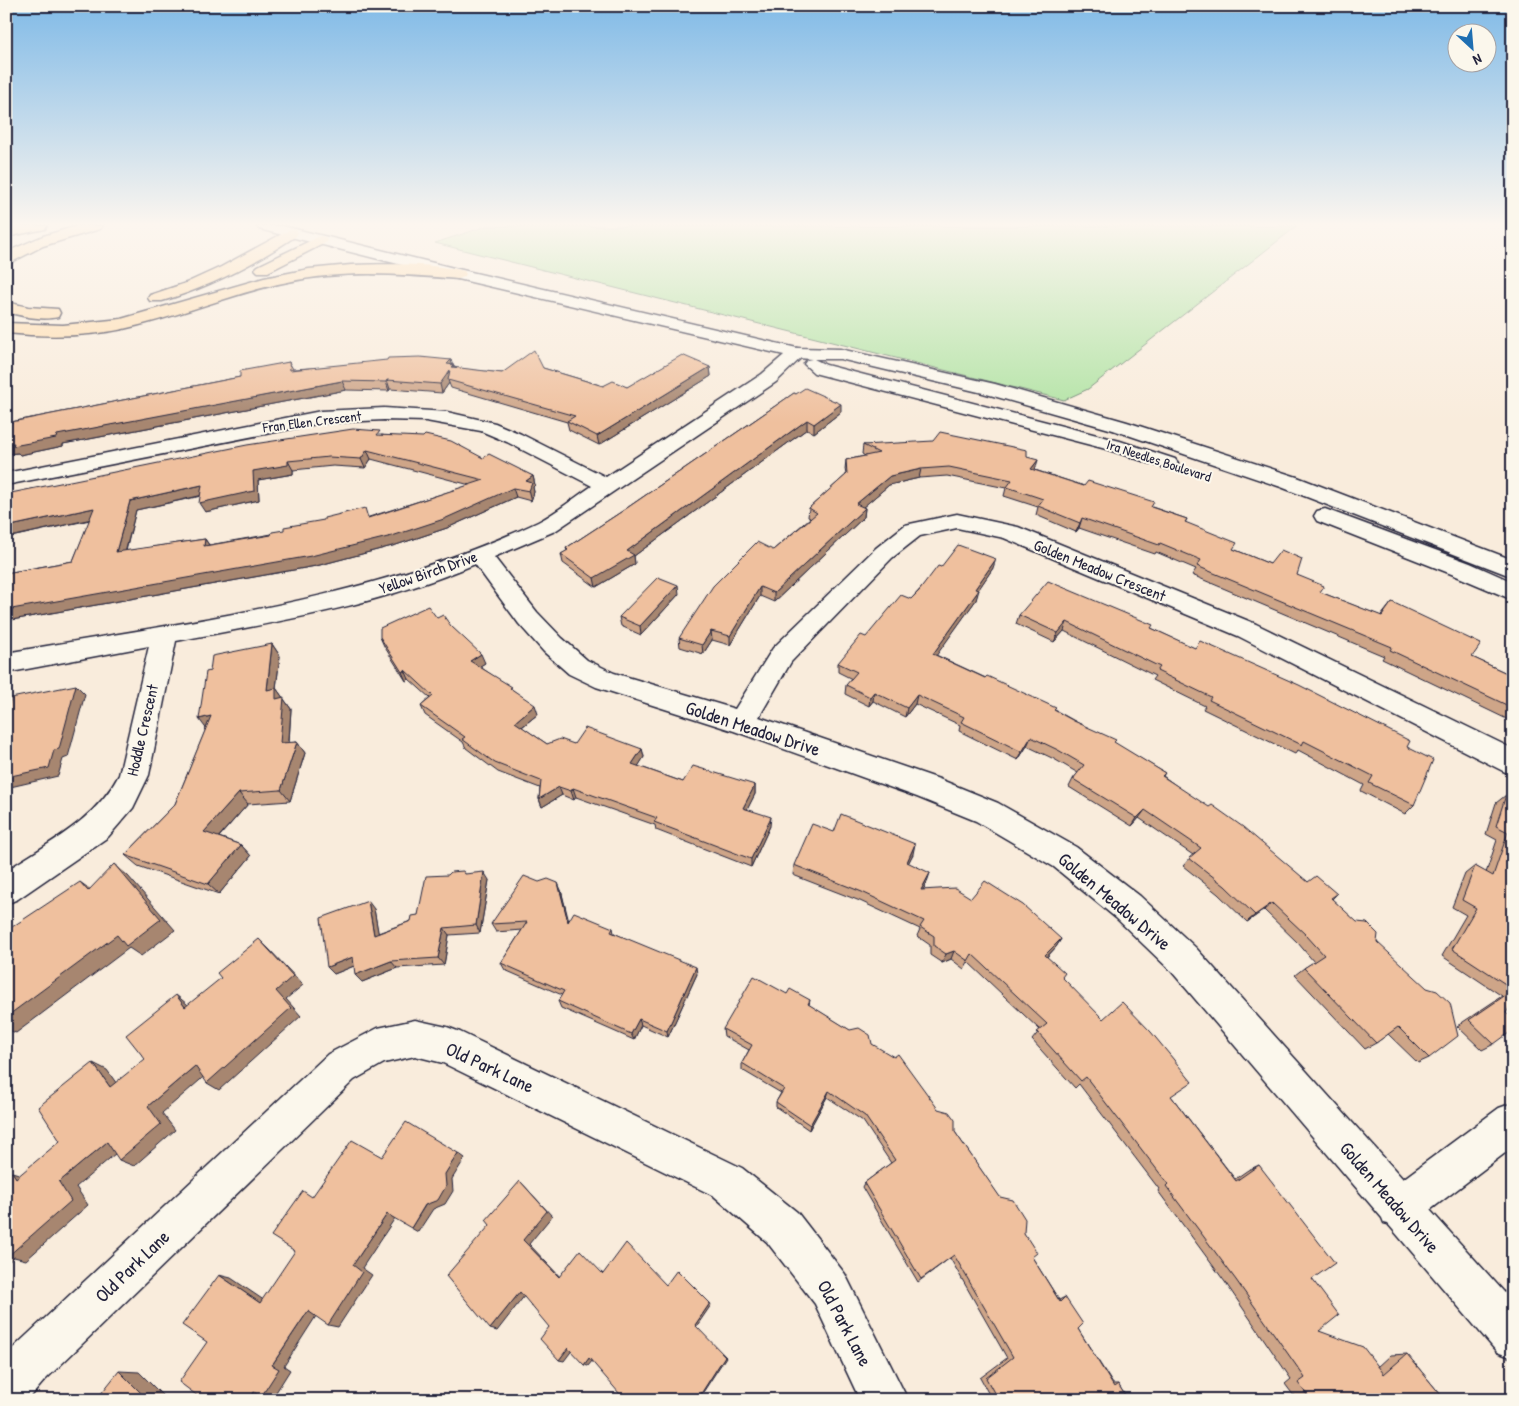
<svg xmlns="http://www.w3.org/2000/svg" width="1519" height="1406" font-family="'Patrick Hand',sans-serif">
<rect width="100%" height="100%" fill="#f9ecdc"/>
<filter id="ink" filterUnits="userSpaceOnUse"><feTurbulence type="fractalNoise" baseFrequency=".02" numOctaves="2"/><feDisplacementMap in="SourceGraphic" scale="10" xChannelSelector="R" yChannelSelector="G"/><feConvolveMatrix kernelMatrix="1 2 1 2 8 2 1 2 1" color-interpolation-filters="sRGB"/></filter>
<g filter="url(#ink)">
<!-- green -->
<polygon fill="#b1e3a4" stroke="#6a8270" points="487,226 1297,226 1088,389 1064,400 435,243"/>
<g fill="none" stroke-linecap="round" stroke-linejoin="round">
<!-- minor casing -->
<g stroke="#22223b" stroke-width="3">
<g id="minor">
<path d="M797 348 803 349 806 353 776 382 555 531 494 557 537 612 562 638 587 660 614 673 735 709 773 648 876 548 905 525 957 514 1018 527 1256 624 1513 749V775L1503 771 1238 636 1004 538 957 528 920 536 892 558 791 662 759 717 939 779 998 803 1076 847 1140 896 1196 948 1403 1179 1499 1108 1513 1103V1147L1430 1210 1513 1302V1358L1497 1352 1388 1224 1384 1223 1382 1218 1172 972 1116 918 1054 867 976 821 917 797 734 731 596 687 569 674 544 652 519 624 475 564C380 605 278 622 176 641L149 775 133 808 108 837 18 899 6 904V871C48 843 95 821 119 775L149 646 6 673V653C186 621 371 601 538 522 556 513 574 498 592 486L507 442 481 431 426 421 384 420 321 423 6 485V473L321 411 384 408 447 412 495 423 521 434 606 477 762 374 791 349Z"/>
<polygon points="415,1020 447,1027 460,1032 742,1168 797,1212 845,1274 908,1400 860,1400 815,1304 767,1242 714,1196 443,1063 415,1056 384,1063 354,1080 44,1381 28,1400 6,1400 6,1355 12,1349 328,1054 378,1028"/>
</g>
</g>
<!-- secondary casing -->
<g stroke="#22223b" stroke-width="3">
<g id="secondary">
<polygon points="257,226 283,226 458,269 797,348 840,349 995,384 1127,422 1297,477 1513,560 1513,577 1281,487 1113,430 983,393 840,359 814,359 826,365 1120,441 1175,459 1178,463 1175,467 1168,469 1106,449 814,373 804,364 807,360 812,359 797,358 458,279 259,229"/>
<polygon points="1325,509 1470,563 1513,582 1513,600 1454,575 1317,521 1314,516 1317,511"/>
</g>
</g>
<!-- motorway casing -->
<g stroke="#22223b" stroke-width="3">
<g id="motorway">
<polygon points="17,226 47,226 45,229 6,237 6,229"/>
<polygon points="77,226 102,226 100,229 43,246 6,265 6,253 11,250 43,236"/>
<path d="M291 229 296 230 298 233 296 236C254 264 210 287 162 301H150L148 298 150 295 186 283 221 267Z"/>
<polygon points="320,236 325,237 327,240 325,243 268,272 258,272 255,269 258,266"/>
<path d="M351 265C385 264 431 263 464 271L466 274 464 277 458 279C401 274 344 270 288 282 232 293 179 317 123 329 85 337 45 337 6 333V323L63 325 121 319 264 278 309 269Z"/>
<path d="M6 302 28 307 58 309 60 313 58 317C41 321 23 316 6 312Z"/>
</g>
</g>
<!-- minor -->
<use href="#minor" fill="#fbf7ec" fill-rule="evenodd"/>
<!-- secondary -->
<use href="#secondary" fill="#fbf7ec" fill-rule="evenodd"/>
<!-- motorway -->
<use href="#motorway" fill="#fedbac" fill-rule="evenodd"/>
</g>
<!-- wall -->
<g fill="#cea588" stroke="#22223b" fill-rule="evenodd">
<polygon points="451,360 452,364 455,368 502,373 543,368 603,386 627,387 710,367 711,376 599,445 569,430 567,422 451,388 449,383 442,393 390,389 389,391 346,390 63,444 63,446 20,455 18,453 6,454 6,423 240,377 289,362 293,369"/>
<polygon points="794,393 841,412 814,433 807,429 634,556 635,564 596,587 563,563 561,554 567,551 566,548 624,510"/>
<path d="M382 435 483 458 533 476 535 485 533 487 534 492 531 501 516 497 447 528 396 545 316 566 6 621V573L73 561 90 520 6 538ZM371 459 470 485 369 517 209 545 205 539 126 551 136 510 201 496 205 512 259 500 258 480 293 474V470L333 466 365 468Z"/>
<polygon points="863,445 1027,457 1035,470 1084,486 1152,507 1187,519 1185,523 1233,549 1297,575 1320,592 1381,616 1392,602 1472,657 1513,676 1513,722 1382,659 1384,656 1192,575 1196,569 1156,552 1155,554 1079,528 1076,532 1036,515 1038,507 1004,496 1006,488 947,476 919,478 889,485 863,507 865,508 864,517 774,602 760,596 730,645 712,640 703,654 680,647 679,638 773,550 810,518 808,517 809,508 846,475 845,469 846,460 865,456 862,454"/>
<polygon points="941,567 993,568 978,590 976,600 936,655 1055,710 1114,743 1165,773 1163,776 1308,882 1337,894 1332,899 1377,942 1429,1058 1418,1063 1388,1034 1376,1043 1365,1049 1295,975 1304,968 1314,962 1298,943 1264,910 1247,922 1218,894 1183,866 1193,855 1139,818 1132,826 1069,787 1073,779 1078,773 1054,759 1027,746 1018,760 959,731 960,725 915,704 905,717 873,701 869,706 845,694 846,685 852,679 838,672 838,663 911,599"/>
<polygon points="679,594 641,635 621,626 619,617"/>
<polygon points="1019,615 1151,628 1407,747 1414,805 1405,814 1361,791 1364,785 1298,750 1295,754 1203,709 1205,706 1152,680 1155,676 1064,631 1054,642 1016,624"/>
<polygon points="437,618 451,626 485,663 479,666 513,690 538,714 522,727 547,744 574,744 642,749 644,757 638,766 683,782 755,785 755,794 747,809 770,826 751,867 656,830 655,825 576,797 574,800 562,795 542,807 539,799 540,788 498,772 466,748 463,742 425,715 421,706 430,698 409,679 406,681 384,646 380,637"/>
<polygon points="272,644 280,656 276,688 291,709 289,743 297,742 305,753 290,801 248,804 219,837 241,845 251,856 219,894 138,866 125,855 175,804 206,729 210,671"/>
<polygon points="1506,795 1513,798 1513,1001 1506,1013 1494,1044 1482,1050 1457,1026 1502,996 1442,956 1466,915 1452,907 1465,874 1475,866 1486,873 1497,840 1486,834 1496,803"/>
<polygon points="834,832 913,854 908,863 927,882 923,890 971,898 1061,939 1056,947 1047,957 1062,977 1171,1096 1235,1179 1248,1170 1259,1165 1312,1279 1319,1331 1378,1367 1391,1355 1407,1354 1445,1400 1297,1400 1285,1384 1291,1379 1225,1282 1158,1191 1159,1189 1079,1084 1075,1088 1032,1040 1040,1030 968,962 964,969 951,959 942,963 930,955 930,945 917,936 920,929 860,901 793,875 794,865"/>
<polygon points="465,874 489,880 480,933 449,935 444,965 397,968 362,982 354,966 334,974 374,909 378,933 411,921"/>
<polygon points="561,890 568,921 613,928 614,933 697,974 668,1037 641,1025 634,1040 561,1008 558,1001 562,995 505,970 501,963 522,930 496,932 491,924"/>
<polygon points="787,994 810,1000 809,1005 872,1044 955,1132 1024,1233 1032,1257 1059,1300 1065,1297 1078,1329 1113,1384 1118,1384 1128,1400 992,1400 980,1378 1007,1358 950,1258 918,1282 862,1187 864,1183 891,1163 863,1121 827,1097 809,1130 776,1107 776,1102 781,1093 742,1070 742,1063 749,1050 724,1036 723,1029"/>
</g>
<!-- shaded-wall -->
<g fill="#a7866f" stroke="#22223b">
<polygon points="451,360 453,367 454,365 457,373 448,380 449,383 442,393 440,384 447,364"/>
<polygon points="710,367 711,376 599,445 597,436"/>
<polygon points="387,380 390,389 389,391 386,382"/>
<polygon points="342,381 346,390 63,444 63,446 20,455 18,453 6,454 6,444"/>
<polygon points="841,404 841,412 814,433 814,424"/>
<polygon points="807,420 807,429 634,556 635,564 596,587 594,578 627,551"/>
<polygon points="367,450 371,459 365,468 361,459"/>
<polygon points="1038,460 1035,470 1029,478 1031,469"/>
<polygon points="288,461 293,470 293,474 258,480 259,500 205,512 199,503 253,471"/>
<polygon points="921,469 919,478 889,485 855,514 856,504 890,476"/>
<polygon points="533,476 535,485 533,487 534,492 531,501 526,481"/>
<polygon points="202,485 208,494 136,510 123,561 116,552 130,501"/>
<polygon points="513,488 516,497 447,528 396,545 316,566 6,621 6,610"/>
<polygon points="94,508 101,517 6,538 6,527"/>
<polygon points="865,508 864,517 774,602 774,593"/>
<polygon points="1082,518 1079,528 1076,532 1080,523"/>
<polygon points="205,539 211,548 204,546"/>
<polygon points="996,559 993,568 973,598 975,589"/>
<polygon points="678,585 679,594 641,635 640,626"/>
<polygon points="760,587 760,596 730,645 730,636"/>
<polygon points="979,590 976,600 931,663 933,654"/>
<polygon points="1067,622 1064,631 1054,642 1058,633"/>
<polygon points="711,631 712,640 703,654 702,645"/>
<polygon points="272,644 280,656 276,688 291,709 288,755 280,743 267,690"/>
<polygon points="481,654 485,663 474,670 470,661"/>
<polygon points="405,670 409,679 406,681 402,672"/>
<polygon points="76,685 85,694 68,757 63,759 58,776 6,788 6,777 54,750"/>
<polygon points="874,692 873,701 869,706 870,697"/>
<polygon points="917,695 915,704 905,717 907,708"/>
<polygon points="535,705 538,714 518,730 515,722"/>
<polygon points="211,716 208,731 199,719"/>
<polygon points="1031,737 1027,746 1018,760 1022,752"/>
<polygon points="297,742 305,753 290,801 281,790"/>
<polygon points="642,749 644,757 634,773 632,764"/>
<polygon points="755,785 755,794 744,816 743,808"/>
<polygon points="559,787 562,795 542,807 539,799"/>
<polygon points="573,788 576,797 574,800 571,791"/>
<polygon points="239,793 248,804 214,842 204,832"/>
<polygon points="1145,810 1139,818 1132,826 1137,818"/>
<polygon points="771,817 770,826 751,867 751,859"/>
<polygon points="915,844 913,854 904,872 907,862"/>
<polygon points="241,845 251,856 219,894 208,884"/>
<polygon points="114,864 128,876 175,930 141,956 129,948 16,1033 6,1029 6,1017"/>
<polygon points="484,872 489,880 480,933 476,925"/>
<polygon points="930,873 927,882 919,899 921,890"/>
<polygon points="80,882 95,893 88,891"/>
<polygon points="558,883 561,890 571,930 568,922"/>
<polygon points="368,901 374,909 380,942 374,935"/>
<polygon points="1272,903 1264,910 1247,922 1255,915"/>
<polygon points="444,928 449,935 444,965 438,958"/>
<polygon points="259,939 268,948 303,985 286,999 301,1016 219,1090 207,1083 276,991"/>
<polygon points="1061,939 1056,947 1040,964 1045,955"/>
<polygon points="954,951 951,959 942,963 946,954"/>
<polygon points="353,957 359,964 334,974 327,967"/>
<polygon points="391,961 397,968 362,982 355,975"/>
<polygon points="696,967 697,974 668,1037 667,1031"/>
<polygon points="176,995 187,1004 197,1015 185,1007"/>
<polygon points="639,1019 641,1025 634,1040 631,1034"/>
<polygon points="93,1063 107,1070 124,1094 110,1087"/>
<polygon points="195,1066 207,1074 162,1113 175,1130 134,1166 119,1160 148,1106"/>
<polygon points="829,1091 827,1097 809,1130 810,1125"/>
<polygon points="107,1142 122,1148 76,1187 88,1205 26,1260 14,1257 6,1264 6,1248 59,1182"/>
<polygon points="458,1153 465,1158 452,1179 453,1191 445,1204 433,1209 418,1232 411,1228"/>
<polygon points="12,1172 29,1177 16,1178"/>
<polygon points="520,1181 552,1216 529,1244 563,1280 559,1277 523,1240"/>
<polygon points="387,1214 395,1218 362,1268 372,1275 338,1327 328,1325 353,1265"/>
<polygon points="219,1275 231,1278 271,1305 260,1303"/>
<polygon points="520,1292 525,1295 497,1331 490,1329"/>
<polygon points="710,1303 711,1305 696,1327 695,1325"/>
<polygon points="308,1311 318,1313 284,1366 290,1370 273,1397 264,1397 262,1400 249,1400"/>
<polygon points="568,1348 573,1349 564,1361 559,1360"/>
<polygon points="725,1356 726,1357 698,1400 697,1400"/>
<polygon points="589,1358 593,1360 588,1366 584,1365"/>
<polygon points="119,1371 139,1372 167,1400 148,1400"/>
</g>
<!-- building -->
<g fill="#efc09e" stroke="#22223b" fill-rule="evenodd">
<polygon points="534,350 543,368 603,386 613,381 627,387 682,355 710,367 597,436 567,421 575,416 448,380 450,370 440,384 387,380 386,382 342,381 57,435 56,438 13,446 14,443 6,444 6,423 240,377 240,371 289,362 290,370 387,360 388,358 420,357 451,360 447,364 454,365 452,367 502,373"/>
<polygon points="805,388 841,404 814,424 807,420 627,551 634,555 594,578 561,554 568,550 566,548 624,510 794,393 796,394"/>
<path d="M353 429 380 431 377 435 423 437 425 435 451 441 483 458 489 454 533 476 526 481 532 483 529 491 513 488 444 519 392 536 311 556 6 610V573L73 561 94 508 6 527V494L247 445ZM367 450 484 480 368 518 365 508 324 518V520L284 527V530L272 532 271 535 204 546 205 539 116 552 130 501 202 485 199 503 254 491 253 471 288 465V461L329 457 361 459Z"/>
<polygon points="940,432 1027,450 1027,457 1038,460 1031,469 1084,486 1088,481 1154,502 1151,507 1187,519 1185,522 1237,543 1233,549 1270,564 1281,550 1302,559 1297,575 1324,586 1320,592 1382,616 1392,602 1481,644 1472,657 1513,676 1513,708 1390,650 1392,647 1197,566 1201,560 1160,543 1159,545 1082,518 1080,523 1038,506 1043,499 1007,487 1012,480 949,467 921,469 890,476 856,504 865,508 774,593 760,587 730,636 711,631 702,645 679,638 713,586 757,542 773,550 817,513 809,508 847,474 846,460 879,453 863,445 933,441"/>
<polygon points="958,545 996,559 975,589 979,590 933,654 985,678 987,676 1056,708 1054,710 1074,721 1116,740 1114,742 1165,773 1162,776 1209,807 1212,805 1243,827 1308,882 1316,876 1337,894 1331,898 1357,922 1367,923 1378,934 1377,942 1427,988 1437,991 1450,1003 1458,1036 1429,1058 1398,1027 1376,1043 1304,968 1324,955 1306,935 1272,903 1255,915 1225,886 1189,858 1201,848 1145,810 1137,818 1073,779 1084,765 1058,750 1031,737 1022,752 961,722 964,717 917,695 907,708 874,692 870,697 846,685 857,672 838,663 861,635 866,637 901,595 911,599 919,591 938,566 941,567"/>
<polygon points="658,577 678,585 640,626 619,617"/>
<polygon points="1048,581 1153,625 1151,628 1195,648 1200,641 1299,685 1410,741 1407,747 1433,760 1414,805 1369,783 1373,776 1304,741 1302,745 1209,700 1211,697 1157,671 1160,667 1067,622 1058,633 1019,615"/>
<polygon points="428,606 437,618 443,615 451,626 481,654 470,661 512,687 510,688 535,705 515,722 547,744 560,739 574,744 585,728 642,749 632,764 683,782 693,766 755,785 743,808 771,817 751,859 654,822 657,818 573,788 571,791 559,787 539,799 541,781 495,763 462,739 465,737 421,706 433,696 405,670 402,672 380,637 380,628"/>
<polygon points="272,644 267,690 276,688 276,699 284,697 280,743 297,742 281,790 239,793 204,832 241,845 208,884 125,855 175,804 211,716 199,719 206,672 210,671 212,656"/>
<polygon points="76,685 59,749 54,750 49,768 6,777 6,757 12,754 6,755 6,707 8,707 11,698"/>
<polygon points="1506,795 1513,798 1513,989 1452,949 1476,908 1462,900 1475,866 1493,876 1508,832 1496,826"/>
<polygon points="841,814 915,844 907,862 930,873 921,890 955,888 971,898 985,881 1023,905 1061,939 1045,955 1065,973 1062,977 1103,1019 1122,1002 1151,1032 1192,1082 1171,1096 1236,1181 1259,1165 1335,1263 1312,1279 1339,1315 1319,1331 1363,1347 1384,1374 1407,1354 1445,1400 1311,1400 1298,1383 1305,1378 1236,1280 1166,1186 1168,1184 1086,1077 1081,1081 1037,1032 1047,1024 972,954 968,961 954,951 946,954 934,946 934,936 920,927 924,921 862,892 794,865 812,824 834,832"/>
<polygon points="114,864 161,919 126,946 117,935 6,1017 6,931 80,882 88,891"/>
<polygon points="463,871 465,874 484,872 476,925 444,928 438,958 391,961 355,975 353,957 327,967 321,918 368,901 374,935 411,921 412,916 418,915 426,876 448,875 451,872"/>
<polygon points="524,876 539,882 548,879 558,883 568,922 574,912 613,928 611,932 696,967 667,1031 639,1019 631,1034 558,1001 564,991 501,963 527,922 491,924"/>
<polygon points="259,939 293,976 276,991 291,1008 207,1083 195,1066 148,1106 161,1124 119,1160 107,1142 59,1182 71,1201 8,1256 6,1254 6,1177 12,1172 16,1178 60,1141 38,1107 93,1063 110,1087 145,1059 126,1035 176,995 185,1007 221,978 217,973"/>
<polygon points="754,976 787,994 790,989 810,1000 808,1004 850,1030 859,1028 870,1035 872,1044 894,1057 898,1054 938,1109 949,1112 955,1120 955,1132 1000,1197 1013,1200 1025,1219 1024,1233 1037,1253 1032,1257 1060,1302 1065,1297 1083,1324 1078,1329 1114,1387 1118,1384 1128,1400 998,1400 986,1378 1013,1357 954,1255 921,1279 864,1183 895,1160 865,1116 829,1091 810,1125 776,1102 784,1089 742,1063 752,1045 723,1029"/>
<polygon points="1513,990 1513,1001 1506,1013 1513,1019 1513,1030 1494,1044 1469,1020"/>
<polygon points="406,1122 458,1153 445,1174 446,1186 438,1200 425,1205 411,1228 387,1214 353,1265 362,1272 328,1325 308,1311 272,1365 279,1369 261,1397 254,1392 249,1400 203,1400 179,1382 207,1342 182,1325 219,1275 260,1303 295,1251 271,1236 303,1191 312,1197 352,1140 382,1157"/>
<polygon points="520,1181 547,1211 523,1240 559,1277 580,1250 603,1274 626,1243 666,1285 677,1270 710,1303 695,1325 725,1356 697,1400 637,1400 636,1398 635,1400 625,1400 589,1358 584,1365 568,1348 559,1360 540,1339 549,1327 520,1292 490,1329 446,1276 490,1225 486,1220"/>
<polygon points="119,1371 148,1400 96,1400"/>
</g>
</g>
<!-- sky -->
<linearGradient id="sky" x2="0" y2="1"><stop stop-color="#80bae7"/><stop offset="0.53" stop-color="#fcf6ef"/><stop offset="1" stop-color="#fcf6ef" stop-opacity="0"/></linearGradient>
<rect width="1519" height="423" fill="url(#sky)"/>
<g text-anchor="middle" dominant-baseline="central" stroke-width="4" stroke-linejoin="round" paint-order="stroke">
<!-- far-street labels -->
<g font-size="14" fill="#22223b" stroke="#fbf7ec">
<text transform="translate(312 421) rotate(-7)">Fran Ellen Crescent</text>
<text transform="translate(1159 460) rotate(18)">Ira Needles Boulevard</text>
</g>
<!-- street labels -->
<g font-size="16" fill="#22223b" stroke="#fbf7ec">
<text transform="translate(1100 570) rotate(22)">Golden Meadow Crescent</text>
<text transform="translate(428 572) rotate(-19)">Yellow Birch Drive</text>
<text transform="translate(142 730) rotate(-77)">Hoddle Crescent</text>
</g>
<!-- near-street labels -->
<g font-size="19" fill="#22223b" stroke="#fbf7ec">
<text transform="translate(753 728) rotate(18)">Golden Meadow Drive</text>
<text transform="translate(1115 901) rotate(40)">Golden Meadow Drive</text>
<text transform="translate(490 1067) rotate(25)">Old Park Lane</text>
<text transform="translate(1390 1197) rotate(49)">Golden Meadow Drive</text>
<text transform="translate(132 1266) rotate(-44)">Old Park Lane</text>
<text transform="translate(845 1323) rotate(62)">Old Park Lane</text>
</g>
</g>
<!-- margin -->
<rect width="1519" height="1406" fill="none" stroke="#fbf7ec" stroke-width="25"/>
<rect x="12" y="12" width="1494" height="1381" fill="none" stroke="#22223b" stroke-width="2" filter="url(#ink)"/>
<!-- north arrow -->
<g transform="translate(1472 48) rotate(154)"><circle r="24" fill="#fbf7ec" stroke="#a4a2a5"/>
<path d="M0-4L9 19L0 12L-9 19Z" fill="#1f6fb2"/>
<text y="-8" font-size="14" font-weight="bold" text-anchor="middle" fill="#22223b">N</text>
</g>
</svg>
